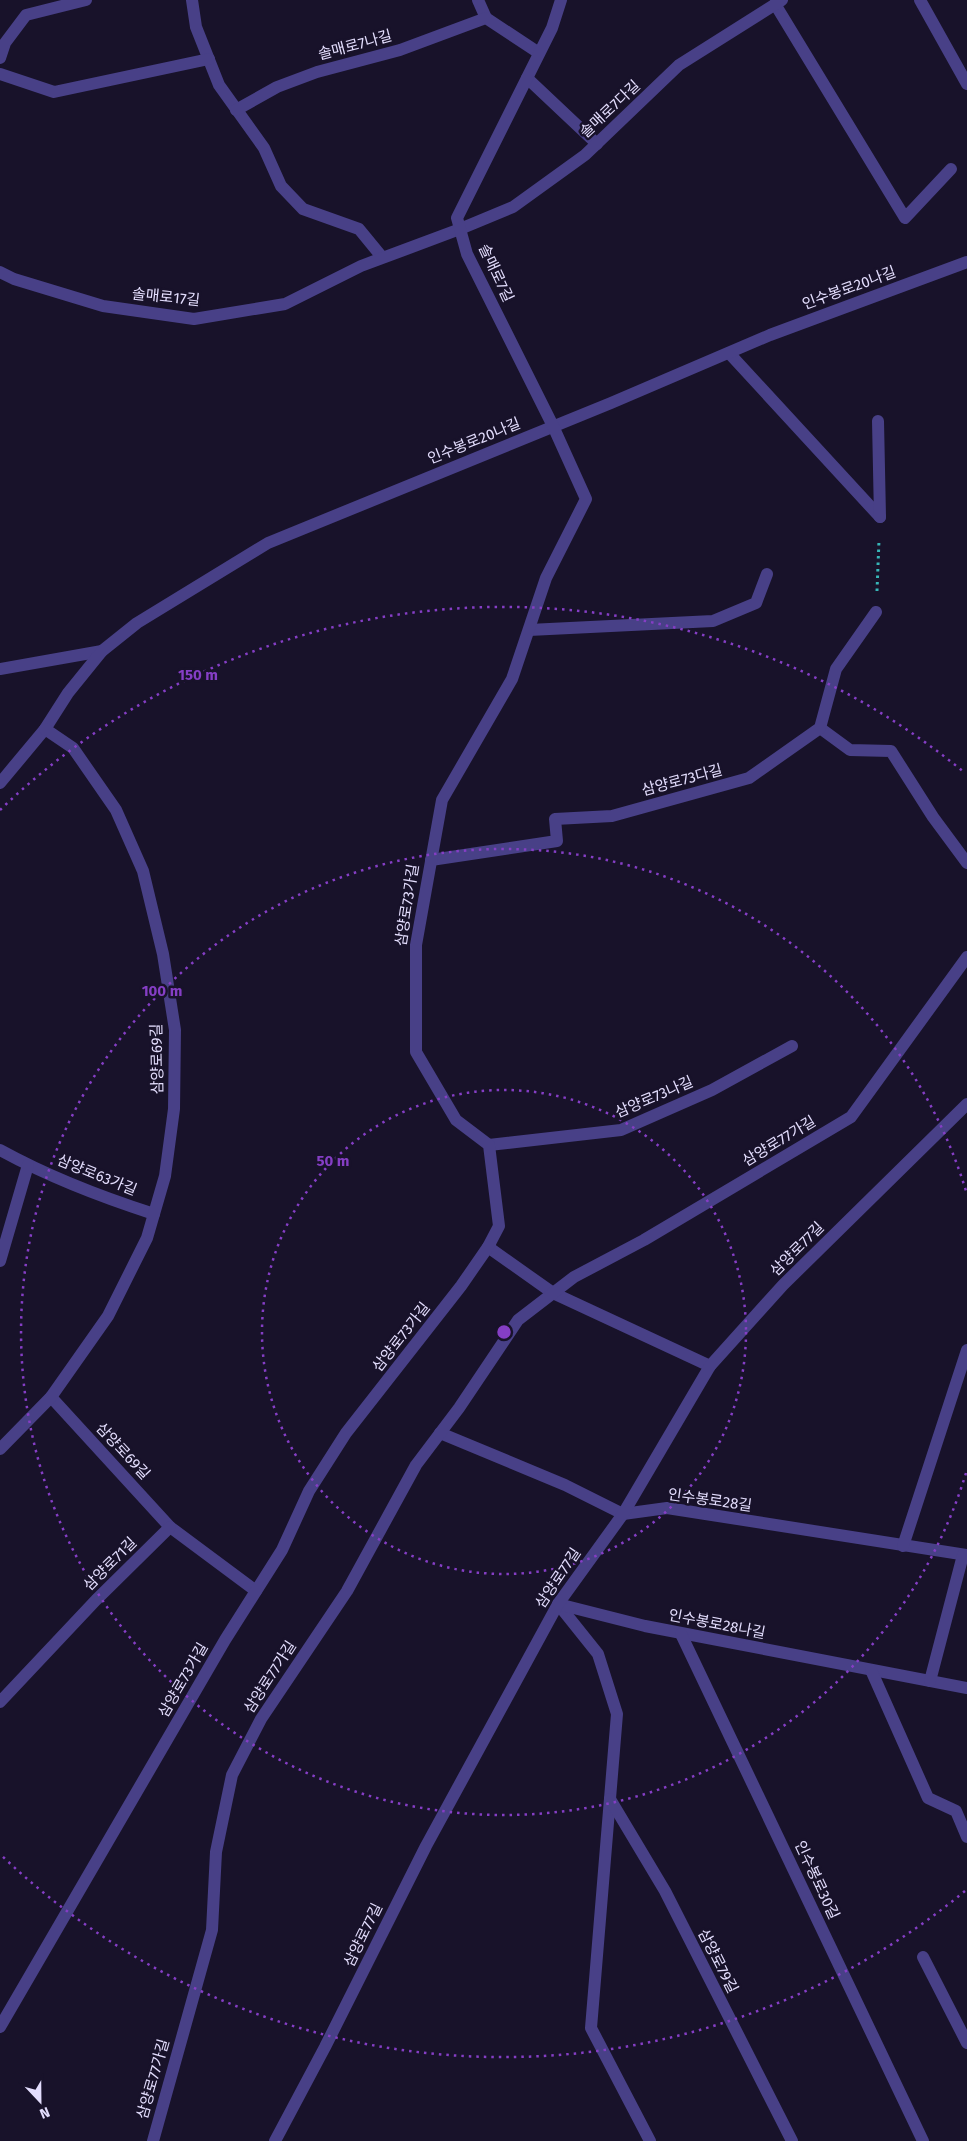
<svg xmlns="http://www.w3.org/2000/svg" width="967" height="2141" font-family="'Fira Sans','Noto Sans KR',sans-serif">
<rect width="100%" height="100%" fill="#18122a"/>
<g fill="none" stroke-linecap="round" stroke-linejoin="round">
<!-- path -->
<polyline stroke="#37b5b7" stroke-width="3" stroke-dasharray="2.5 4" stroke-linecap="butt" points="877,591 879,540"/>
<!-- street -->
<g stroke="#484087" stroke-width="12">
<polyline points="192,0 196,27 219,85 264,148 281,186 303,209 359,229 382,257"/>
<polyline points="478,0 486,18"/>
<polyline points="920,0 967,84"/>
<polyline points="775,4 905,218 951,169"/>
<polyline points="0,58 5,43 26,15 86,0"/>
<polyline points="0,74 54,92 209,59"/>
<polyline points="527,78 597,144"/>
<polyline points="236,110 277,87 317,72 400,50 486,18 539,53"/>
<polyline points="0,272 14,279 103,306 194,319 285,304 361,266 460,229 513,207 585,155 679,65 782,0"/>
<polyline points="729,353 880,517"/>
<polyline points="878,421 880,517"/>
<polyline points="529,630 713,621 756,603 767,574"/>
<polyline points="0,669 102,651"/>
<polyline points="820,728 850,750 891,751 933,817 967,863"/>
<polyline points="0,783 45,729 68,693 102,651 137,623 268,543 611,403 770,335 967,262"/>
<polyline points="431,860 557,841 555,819 612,816 749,778 820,728 836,669 876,612"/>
<polyline points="489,1145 621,1130 712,1090 792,1046"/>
<path d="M0 1150C49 1177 101 1197 154 1214"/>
<polyline points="488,1247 553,1293 710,1366"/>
<polyline points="0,1261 28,1165"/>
<polyline points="51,1397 170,1527 256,1591"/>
<polyline points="440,1433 565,1485 623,1514 667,1508 967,1555"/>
<polyline points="0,1449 51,1397 108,1316 147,1238 165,1176 174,1109 175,1030 163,954 143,871 116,810 73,748 45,729"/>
<polyline points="903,1546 967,1350"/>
<polyline points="558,1604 598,1654 617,1714 591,2028 650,2141"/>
<polyline points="558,1604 645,1626 967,1688"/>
<polyline points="681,1634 923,2141"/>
<polyline points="871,1670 928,1798 956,1811 967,1837"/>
<polyline points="930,1681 963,1555"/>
<polyline points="0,1702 96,1600 170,1527"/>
<polyline points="610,1799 665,1891 792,2141"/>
<polyline points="923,1957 967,2043"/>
<polyline points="0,2027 225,1640 282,1550 309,1491 346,1433 461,1286 488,1247 499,1226 489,1145 456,1120 416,1052 416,945 442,800 512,679 546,578 586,499 553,426 467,254 457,218 552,28 561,0"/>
<polyline points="153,2141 212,1930 216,1852 232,1775 261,1719 347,1591 416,1465 459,1408 518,1320 574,1277 644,1240 851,1117 967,957"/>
<polyline points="275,2141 325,2047 426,1846 558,1604 623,1514 710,1366 783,1285 967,1104"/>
</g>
</g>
<!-- distance rings -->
<g fill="none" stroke="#853ec5" stroke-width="2.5" stroke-dasharray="2.5 5">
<circle cx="504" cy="1332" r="242"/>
<path d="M966 1473A483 483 0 1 1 966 1191"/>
<path d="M965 1891A725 725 0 0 1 0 1854M0 810A725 725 0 0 1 965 773"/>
</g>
<g text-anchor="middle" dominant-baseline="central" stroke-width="5" stroke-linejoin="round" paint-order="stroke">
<!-- street labels -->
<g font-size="15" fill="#e3ddfd" stroke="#18122a">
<text transform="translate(355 45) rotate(-15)">솔매로7나길</text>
<text transform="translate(610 109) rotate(-43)">솔매로7다길</text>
<text transform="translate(496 273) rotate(65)">솔매로7길</text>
<text transform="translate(849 288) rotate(-20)">인수봉로20나길</text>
<text transform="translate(166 297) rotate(6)">솔매로17길</text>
<text transform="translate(474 441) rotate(-22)">인수봉로20나길</text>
<text transform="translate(682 780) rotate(-15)">삼양로73다길</text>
<text transform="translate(407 905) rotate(-81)">삼양로73가길</text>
<text transform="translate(157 1059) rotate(-91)">삼양로69길</text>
<text transform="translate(654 1097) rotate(-23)">삼양로73나길</text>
<text transform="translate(779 1141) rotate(-31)">삼양로77가길</text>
<text transform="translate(97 1175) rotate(22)">삼양로63가길</text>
<text transform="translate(797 1249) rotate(-45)">삼양로77길</text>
<text transform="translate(401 1337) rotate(-52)">삼양로73가길</text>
<text transform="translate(123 1451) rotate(47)">삼양로69길</text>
<text transform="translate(710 1500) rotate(8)">인수봉로28길</text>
<text transform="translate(110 1564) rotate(-45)">삼양로71길</text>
<text transform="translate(558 1578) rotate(-56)">삼양로77길</text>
<text transform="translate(717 1624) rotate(11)">인수봉로28나길</text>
<text transform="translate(270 1677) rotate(-57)">삼양로77가길</text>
<text transform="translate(183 1680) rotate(-60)">삼양로73가길</text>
<text transform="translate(817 1880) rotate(65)">인수봉로30길</text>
<text transform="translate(363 1935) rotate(-64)">삼양로77길</text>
<text transform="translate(718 1961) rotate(63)">삼양로79길</text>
<text transform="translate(153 2079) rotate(-74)">삼양로77가길</text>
</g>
</g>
<circle cx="504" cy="1332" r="8" fill="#853ec5" stroke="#18122a" stroke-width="2.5"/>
<g font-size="15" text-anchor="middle" font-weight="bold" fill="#853ec5" stroke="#18122a" stroke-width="5" stroke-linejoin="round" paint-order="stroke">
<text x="198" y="680">150 m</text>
<text x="162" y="996">100 m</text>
<text x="333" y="1166">50 m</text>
</g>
<!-- north arrow -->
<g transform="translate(40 2101) rotate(158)" stroke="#18122a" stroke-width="4" paint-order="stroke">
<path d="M0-4L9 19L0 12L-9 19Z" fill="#e3ddfd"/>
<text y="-8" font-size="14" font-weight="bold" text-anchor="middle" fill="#e3ddfd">N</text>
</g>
</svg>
